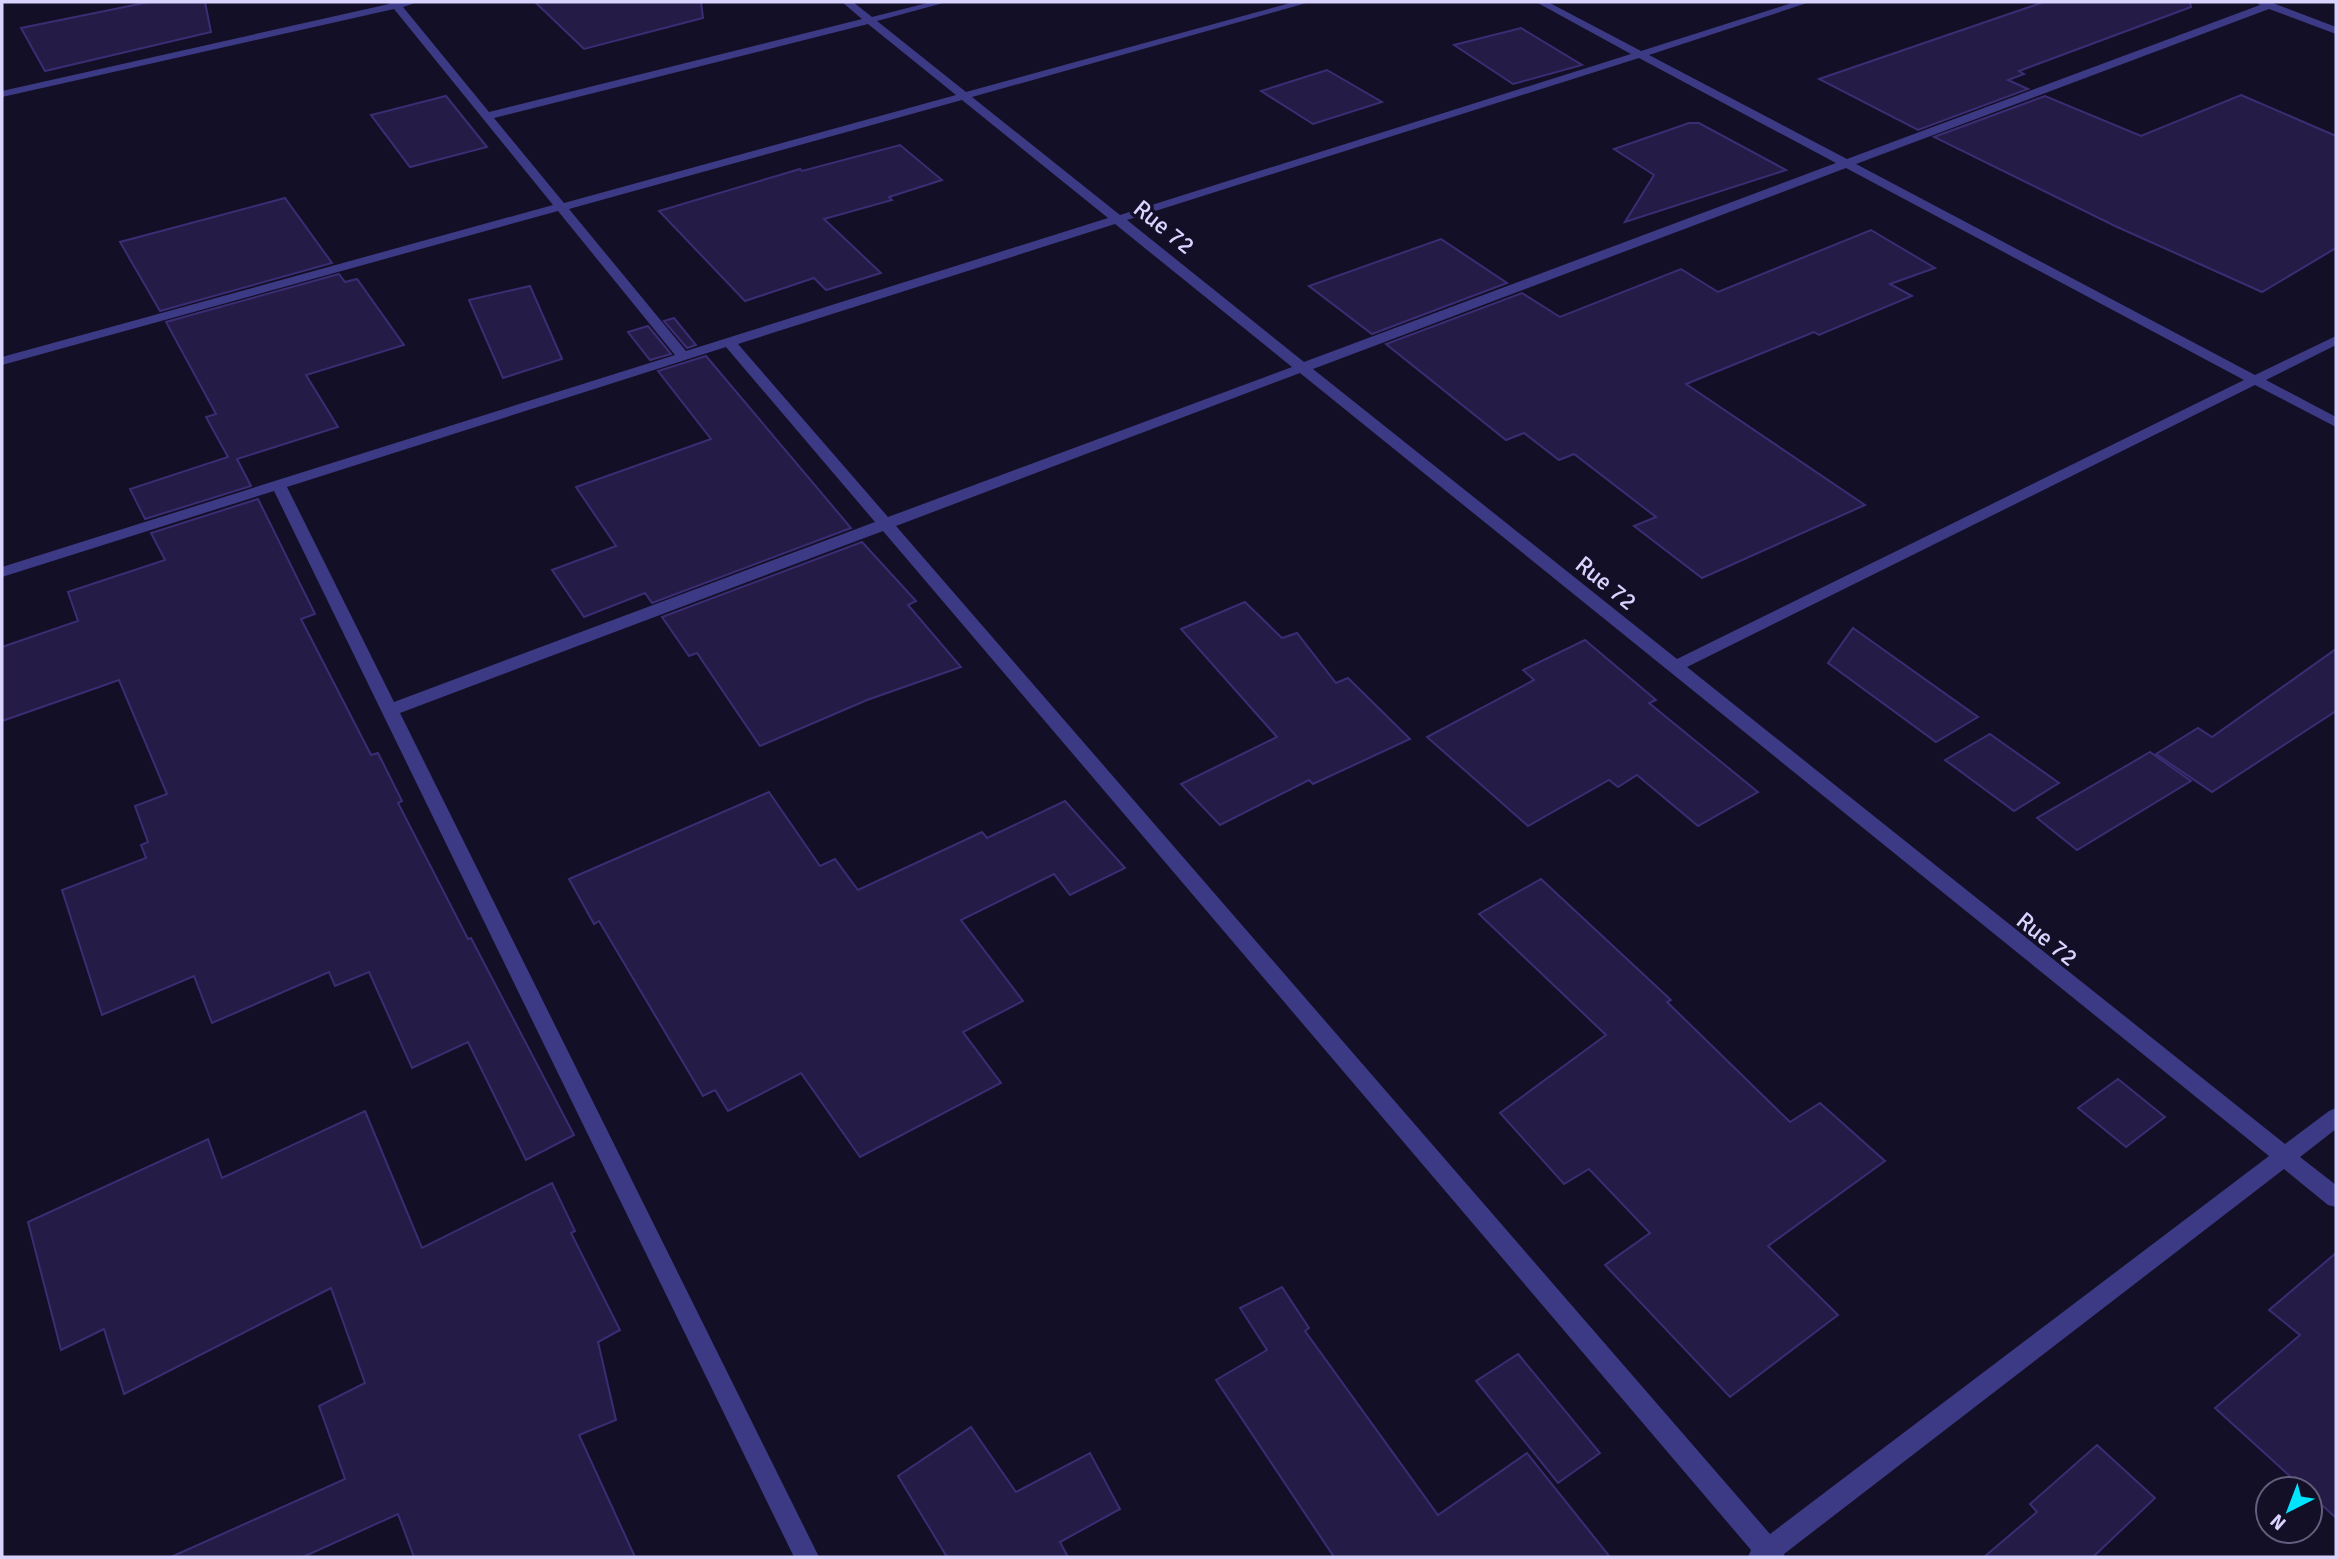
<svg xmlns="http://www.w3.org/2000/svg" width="2338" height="1559" font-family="Signika,sans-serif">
<rect width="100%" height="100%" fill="#130f26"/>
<!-- building -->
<g fill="#241b47" stroke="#3b2d73" stroke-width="2">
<polygon points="149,2 205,2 211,32 45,71 21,28"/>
<polygon points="535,2 701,2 703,18 584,49"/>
<polygon points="2044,2 2190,2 2191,7 2019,71 2024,74 2008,80 2028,89 1918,130 1819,79"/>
<polygon points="1521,28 1582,65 1513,84 1454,45"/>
<polygon points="1327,70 1382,102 1313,124 1261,91"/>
<polygon points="2241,95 2336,136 2336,248 2262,292 2115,226 1934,137 2045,96 2141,136"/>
<polygon points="446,96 487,147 410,167 371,115"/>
<polygon points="1689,123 1699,123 1786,170 1625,222 1654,175 1614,149"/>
<polygon points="900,145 942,180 889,197 892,200 824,219 881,273 826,290 814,278 745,301 659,211 800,169 802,171"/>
<polygon points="285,198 332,263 160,311 120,242"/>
<polygon points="1871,230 1935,268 1890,284 1912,296 1819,335 1814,332 1686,384 1865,505 1702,578 1634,526 1656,517 1574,454 1559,460 1524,433 1506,440 1386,344 1522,293 1560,317 1681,269 1718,292"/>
<polygon points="1441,239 1507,283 1372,334 1309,286"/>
<polygon points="339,274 345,282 357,279 404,345 306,375 338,427 237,459 251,486 145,519 130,489 228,457 206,417 216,414 166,322"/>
<polygon points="530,286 562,359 503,378 469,300"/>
<polygon points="674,318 696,345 687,348 664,321"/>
<polygon points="648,326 671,354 650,360 628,332"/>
<polygon points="706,356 851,528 652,603 645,593 584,617 552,570 616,546 576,487 711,439 658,371"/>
<polygon points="258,499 315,614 301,619 371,755 378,753 402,801 398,803 468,939 471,938 574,1135 526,1160 468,1042 412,1068 369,972 335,986 329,972 212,1023 194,976 102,1015 62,890 146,858 141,845 148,842 135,806 167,794 119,680 2,721 2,647 78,621 68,592 165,560 151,533"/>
<polygon points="862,542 916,601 908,605 961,667 867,700 760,746 697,653 689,656 662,617"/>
<polygon points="1245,602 1282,638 1297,633 1336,683 1348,678 1410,739 1313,784 1309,780 1220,825 1181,784 1277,737 1181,629"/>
<polygon points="1853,628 1978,717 1936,742 1828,663"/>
<polygon points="1585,640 1656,700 1649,703 1758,792 1698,826 1637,775 1618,787 1609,780 1528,826 1427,737 1534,680 1523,670"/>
<polygon points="2336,649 2336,711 2212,792 2156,754 2198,728 2212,737"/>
<polygon points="1990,734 2059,783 2014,811 1945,760"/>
<polygon points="2150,752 2191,781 2077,850 2037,818"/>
<polygon points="769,792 820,866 835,859 858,890 982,832 987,838 1065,801 1125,868 1070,895 1054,874 961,920 1023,1001 963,1032 1001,1083 860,1157 801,1073 728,1111 715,1090 703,1096 599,921 594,924 569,879"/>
<polygon points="1541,879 1671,1000 1667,1002 1790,1122 1820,1103 1885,1161 1768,1246 1838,1315 1730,1397 1605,1265 1650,1233 1589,1169 1564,1184 1500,1113 1606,1035 1479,914"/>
<polygon points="2118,1079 2165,1117 2126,1147 2078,1108"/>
<polygon points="365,1111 422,1248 552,1183 575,1231 571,1233 620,1330 598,1342 616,1420 579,1435 635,1557 414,1557 398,1514 303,1557 171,1557 345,1479 319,1406 365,1383 331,1288 124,1394 104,1329 61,1350 28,1222 208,1139 222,1178"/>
<polygon points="2336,1253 2336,1518 2310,1494 2310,1489 2304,1489 2215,1408 2300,1335 2269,1310"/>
<polygon points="1282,1287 1309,1328 1305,1331 1438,1515 1527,1453 1610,1557 1334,1557 1216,1380 1267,1350 1240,1308"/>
<polygon points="1518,1354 1600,1453 1558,1483 1476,1381"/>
<polygon points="971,1427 1016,1492 1090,1453 1120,1509 1060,1542 1068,1557 947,1557 898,1476"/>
<polygon points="2097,1445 2155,1498 2093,1557 1984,1557 2037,1512 2030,1504"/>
</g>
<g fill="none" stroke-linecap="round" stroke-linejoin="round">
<!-- minor -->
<path fill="#3d3a85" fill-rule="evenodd" d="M388 2H418L403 7 489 112 862 19 842 2H853L872 17 931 2H947L877 21 966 92 1294 2H1310L972 97 1120 215 1631 54 1536 2H1548L1641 51 1795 2H1810L1649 55 1847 159 2260 5 2256 2H2270L2336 27V34L2269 9 1856 164 2255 375 2336 336V345L2266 380 2336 417V427L2255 385 1687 667 2285 1144 2329 1111 2336 1108V1129L2300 1157 2336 1185V1207L2328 1205 2284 1169 1784 1554 1785 1557H1748L1751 1550 883 531 400 713 819 1557H794L274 491 2 577V567L675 355 558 211 2 365V357L553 205 394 9 2 97V91L389 4ZM868 24 956 95 564 203 494 118ZM1639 58 1836 163 1304 362 1127 220ZM962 100 1108 218 686 351 569 209ZM1846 168 2244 380 1677 659 1313 369ZM1115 224 1292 367 888 517 738 344ZM726 347 875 522 394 702 287 487ZM1300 373 2269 1156 1770 1534 896 526Z"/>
</g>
<g text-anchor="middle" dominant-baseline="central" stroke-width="7" stroke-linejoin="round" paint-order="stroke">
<!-- street labels -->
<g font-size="24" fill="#d9d4ff" stroke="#130f26">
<text transform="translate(1164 227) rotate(39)">Rue 72</text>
<text transform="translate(1606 583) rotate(39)">Rue 72</text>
<text transform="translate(2047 939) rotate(39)">Rue 72</text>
</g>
</g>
<!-- border -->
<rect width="2338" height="1559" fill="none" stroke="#d9d4ff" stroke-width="7"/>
<!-- north arrow -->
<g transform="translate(2289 1510) rotate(222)"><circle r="33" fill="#130f26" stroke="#625e7d" stroke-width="2"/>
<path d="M0-5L12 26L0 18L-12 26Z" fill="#00e5ff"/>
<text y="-10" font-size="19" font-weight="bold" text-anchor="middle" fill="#d9d4ff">N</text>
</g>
</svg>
